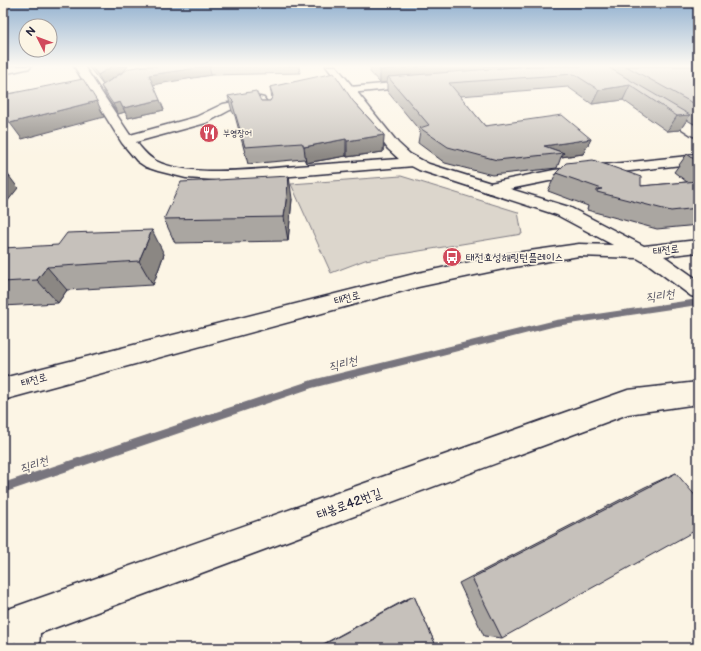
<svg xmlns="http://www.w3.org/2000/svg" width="701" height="651" font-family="'Balsamiq Sans','Poor Story',sans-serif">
<rect width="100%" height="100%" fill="#fcf5e5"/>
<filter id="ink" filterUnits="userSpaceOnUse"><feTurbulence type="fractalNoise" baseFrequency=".025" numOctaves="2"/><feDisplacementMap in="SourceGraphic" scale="8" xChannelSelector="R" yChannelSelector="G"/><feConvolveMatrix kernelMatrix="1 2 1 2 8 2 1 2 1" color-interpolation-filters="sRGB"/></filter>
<g filter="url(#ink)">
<!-- green -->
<polygon fill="#dcd6cc" stroke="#7f7c84" points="401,176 518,212 522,234 365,260 331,273 291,184"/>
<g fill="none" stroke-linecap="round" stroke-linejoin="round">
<!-- stream -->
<polygon fill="#78757e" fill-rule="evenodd" points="698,299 698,305 556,326 312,388 3,493 3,483 312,380 556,320"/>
<!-- lane casing -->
<g stroke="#22223b" stroke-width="3">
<polygon id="lane" points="29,607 37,611 41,619 39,648 15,648 17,619 21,611"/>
</g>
<!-- street casing -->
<g stroke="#22223b" stroke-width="3">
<g id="street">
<path d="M74 66H84L130 135 196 117 223 104 260 97 264 98 266 101 264 104 230 110 206 123 136 142C142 149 147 156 156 161 190 178 260 169 298 166 337 163 375 161 414 158L419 159 421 162 419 165 414 166 230 181 186 178 158 171 146 167 137 161 122 143Z"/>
<polygon points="416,81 422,84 420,86 350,93 346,92 344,90 346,88 350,87"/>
<polygon points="658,104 662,105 698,127 698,137 693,136 654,111 652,108 654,105"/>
<polygon points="698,155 698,163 554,180 490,193 484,191 482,188 484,185 490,183 554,170"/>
<polygon points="698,382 698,404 628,414 3,647 3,611 628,390"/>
</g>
</g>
<!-- secondary casing -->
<g stroke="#22223b" stroke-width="3">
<g id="secondary">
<polygon points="13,66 31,66 30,68 3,74 3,68"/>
<polygon points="326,66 336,66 398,143 410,154 429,164 569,207 644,246 698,240 698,252 664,256 698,280 698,298 691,296 651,266 637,258 579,256 508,268 418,287 3,400 3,378 418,273 508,254 579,244 613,245 557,215 419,170 400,160 388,149"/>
</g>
</g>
<!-- lane -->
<use href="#lane" fill="#fcf5e5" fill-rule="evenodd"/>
<!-- street -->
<use href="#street" fill="#fcf5e5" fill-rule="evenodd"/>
<!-- secondary -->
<use href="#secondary" fill="#fcf5e5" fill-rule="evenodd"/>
</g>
<!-- wall -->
<g fill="#aaa6a1" stroke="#22223b">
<polygon points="88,66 128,66 125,70 103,85"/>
<polygon points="140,66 299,66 300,73 211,75 153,84 164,110 128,118 125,112 118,114 106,96 101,86"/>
<polygon points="371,66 606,66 610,68 612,66 698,66 698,126 687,120 680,130 667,131 623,100 592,104 568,87 460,96 485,126 591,139 583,154 561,157 557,168 492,175 445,163 418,143 420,131 387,91 387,82 380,83 370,72"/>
<polygon points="270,87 353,101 384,135 383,152 347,157 346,156 306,163 304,159 248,164 235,116 232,111 228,96 261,101 270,101 272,98"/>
<polygon points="698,153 698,225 657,229 587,210 588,206 548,191 556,173 641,186 687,182 674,172 687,154"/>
<polygon points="292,199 288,241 175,243 164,219"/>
<polygon points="3,248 164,254 153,285 67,290 58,303 3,306"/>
<polygon points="676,473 502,638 484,636 459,583 645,487"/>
<polygon points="414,596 437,648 316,648 407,599"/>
</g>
<!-- shaded-wall -->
<g fill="#8b8783" stroke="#22223b">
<polygon points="113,66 128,66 125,70 103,85 98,75"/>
<polygon points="209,66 211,75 152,85 149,75"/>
<polygon points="426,66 571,66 388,77 387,82 380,83 380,70"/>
<polygon points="3,69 7,75 3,77"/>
<polygon points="630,85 623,100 592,104 599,90"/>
<polygon points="160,100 164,110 128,118 123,108"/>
<polygon points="97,101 104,117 22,139 10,123"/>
<polygon points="120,102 125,112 118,114 113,104"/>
<polygon points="690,115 680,130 667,131 677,116"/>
<polygon points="384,135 383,152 347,157 347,141"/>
<polygon points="346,139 346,156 306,163 304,147"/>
<polygon points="591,139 583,154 561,157 564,153 544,146"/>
<polygon points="3,168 18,188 3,207"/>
<polygon points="289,176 292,199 288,241 284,217"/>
<polygon points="152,230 164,254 153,285 139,261"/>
<polygon points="47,267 67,290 58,303 37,280"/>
</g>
<!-- building -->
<g fill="#c6c1bb" stroke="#22223b">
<polygon points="91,66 113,66 98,75"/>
<polygon points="144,66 211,66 149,75 160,100 123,108 120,102 113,104 101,86 130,68"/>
<polygon points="377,66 426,66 380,70"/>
<polygon points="530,66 606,66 690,115 677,116 630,85 599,90 574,74 449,83 485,126 562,115 591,139 544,146 564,153 497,160 448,147 420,128 429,125 388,77"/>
<polygon points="626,66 698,66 698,106"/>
<polygon points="334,73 353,101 384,135 347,141 346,139 304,147 302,143 245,147 232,102 234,102 228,96 256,91 261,101 270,101 273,96 270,87"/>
<polygon points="83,79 97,101 10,123 3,107 3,95"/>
<polygon points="698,153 698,162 687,154"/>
<polygon points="593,160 641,177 641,186 698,181 698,208 671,211 597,192 597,190 602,189 556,173 566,163"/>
<polygon points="289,176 284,217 164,219 181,182"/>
<polygon points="152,230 139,261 47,267 37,280 3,282 3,248 58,245 67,233"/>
<polygon points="676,473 698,499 698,529 502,638 472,578"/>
<polygon points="414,596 437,648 317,648"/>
</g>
</g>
<!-- sky -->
<linearGradient id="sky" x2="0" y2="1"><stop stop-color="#92b1d0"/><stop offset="0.42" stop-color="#fefaf3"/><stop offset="1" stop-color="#fefaf3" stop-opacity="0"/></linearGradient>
<rect width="701" height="157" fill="url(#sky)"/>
<!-- icons -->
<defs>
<g id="restaurant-disc" transform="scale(1)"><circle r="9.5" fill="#d1495b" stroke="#fcf5e5"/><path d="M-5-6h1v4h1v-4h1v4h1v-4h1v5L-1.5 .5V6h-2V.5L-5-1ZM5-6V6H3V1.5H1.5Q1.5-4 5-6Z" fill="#fff"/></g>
<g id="bus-disc" transform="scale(1)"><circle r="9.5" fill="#d1495b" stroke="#fcf5e5"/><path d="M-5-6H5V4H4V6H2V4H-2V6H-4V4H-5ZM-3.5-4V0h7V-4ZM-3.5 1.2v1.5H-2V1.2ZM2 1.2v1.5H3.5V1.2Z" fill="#fff"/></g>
</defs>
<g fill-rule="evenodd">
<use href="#restaurant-disc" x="209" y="133"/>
<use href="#bus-disc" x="452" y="257"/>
</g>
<g text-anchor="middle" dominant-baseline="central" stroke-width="3.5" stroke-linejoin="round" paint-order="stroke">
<!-- far-poi labels -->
<g font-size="9" fill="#22223b" stroke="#fcf5e5" text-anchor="start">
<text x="223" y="133">부영장어</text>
</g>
<!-- street labels -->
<g font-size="11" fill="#22223b" stroke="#fcf5e5">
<text transform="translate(666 250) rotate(-7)">태전로</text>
<text transform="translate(347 298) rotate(-14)">태전로</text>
<text transform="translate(34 380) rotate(-15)">태전로</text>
</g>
<!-- poi labels -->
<g font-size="11" fill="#22223b" stroke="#fcf5e5" text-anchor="start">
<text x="466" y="257">태전효성해링턴플레이스</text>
</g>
<!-- water labels -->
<g font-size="12" font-style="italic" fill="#545362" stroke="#fcf5e5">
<text transform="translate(660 296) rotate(-8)">직리천</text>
<text transform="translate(343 364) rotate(-14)">직리천</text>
<text transform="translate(34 465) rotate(-19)">직리천</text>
</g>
<!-- near-street labels -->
<g font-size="13" fill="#22223b" stroke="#fcf5e5">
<text transform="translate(349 504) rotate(-20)">태봉로42번길</text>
</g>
</g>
<!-- margin -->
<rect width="701" height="651" fill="none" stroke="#fcf5e5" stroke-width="16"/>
<rect x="8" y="8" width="685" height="635" fill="none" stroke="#22223b" stroke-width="1.5" filter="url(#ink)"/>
<!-- north arrow -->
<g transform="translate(38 38) rotate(312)"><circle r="19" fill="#fcf5e5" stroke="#a5a1a1"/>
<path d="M0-3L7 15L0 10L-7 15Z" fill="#d1495b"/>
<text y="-6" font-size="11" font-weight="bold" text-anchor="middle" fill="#22223b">N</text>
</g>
</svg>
